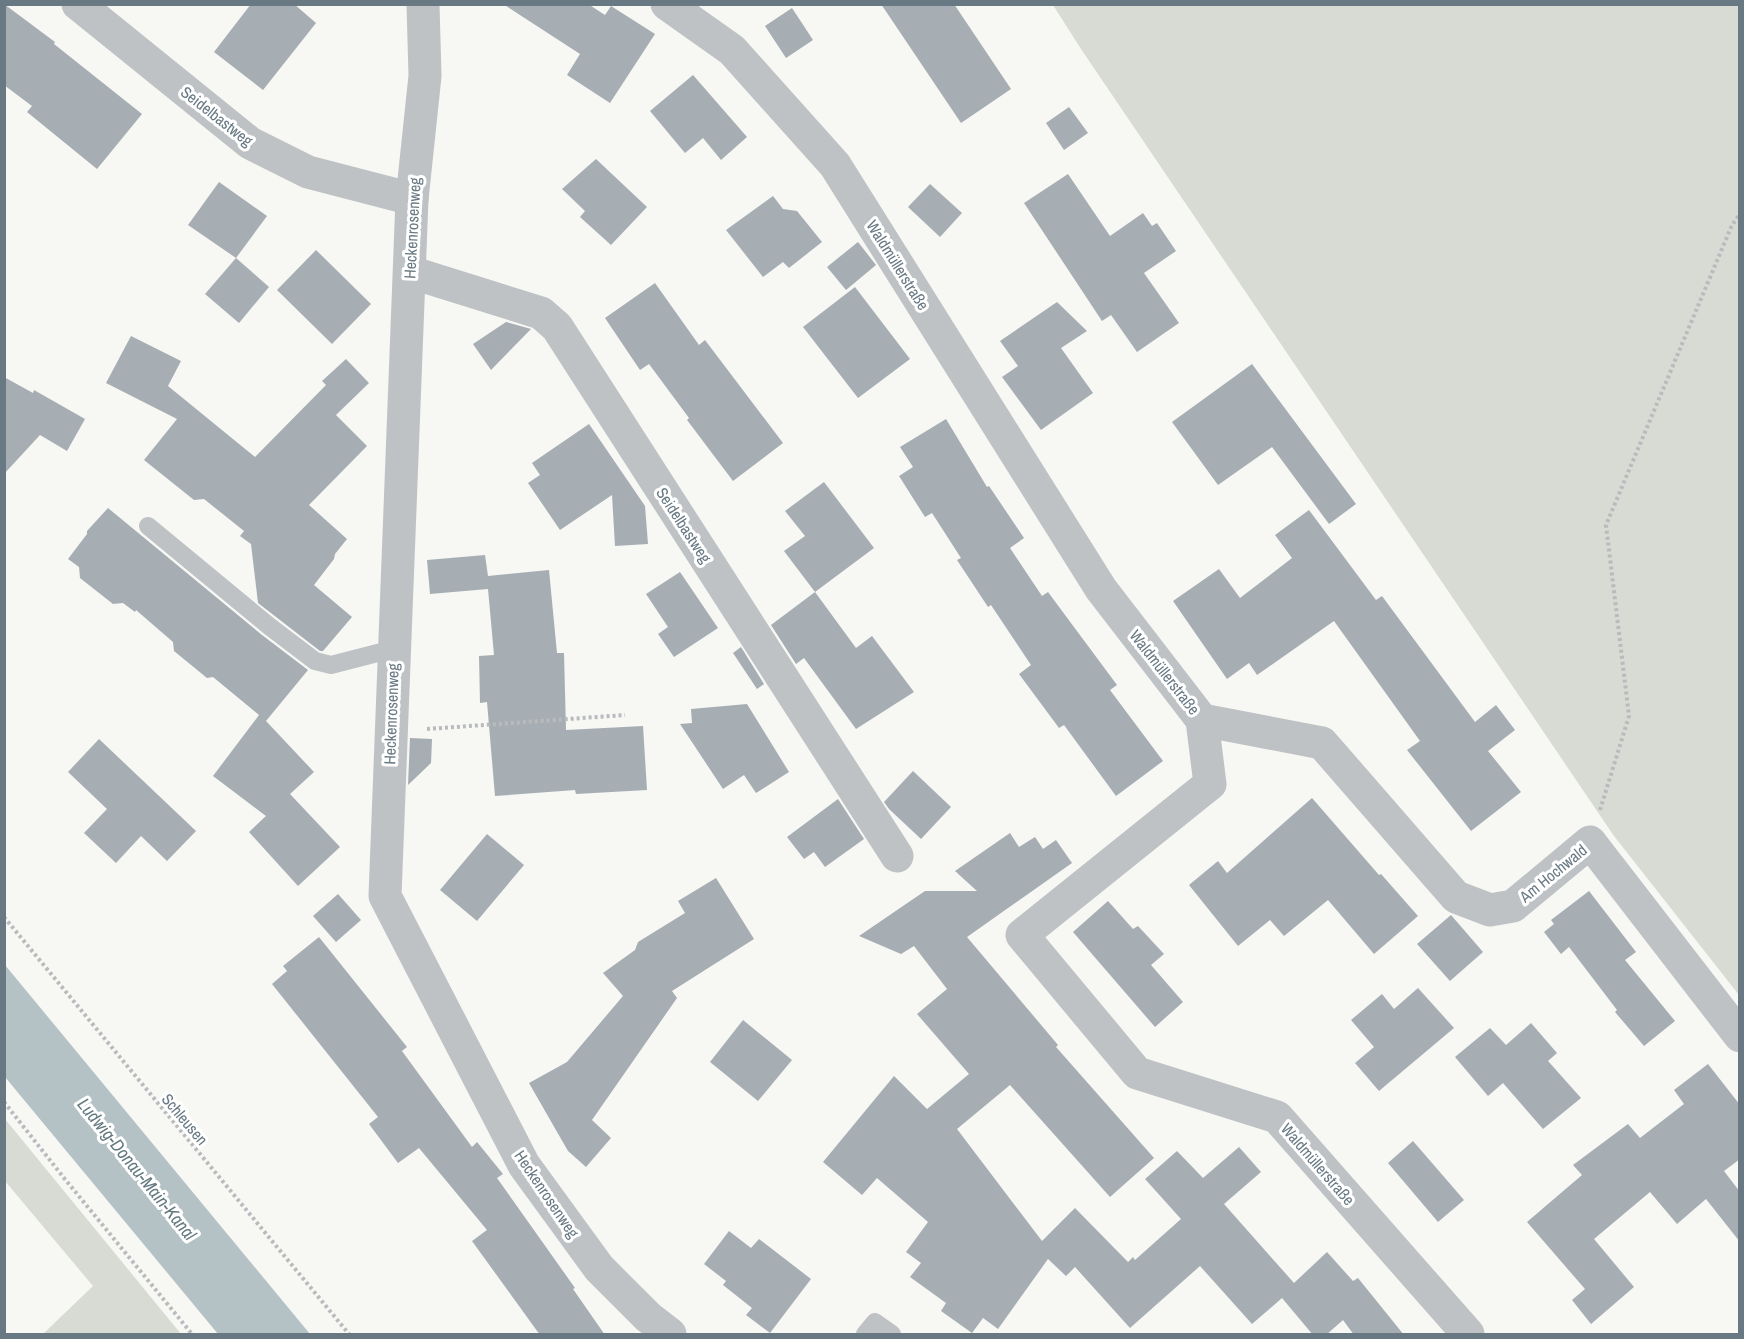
<svg xmlns="http://www.w3.org/2000/svg" width="1744" height="1339" font-family="'Archivo Narrow',sans-serif">
<rect width="100%" height="100%" fill="#f7f7f4"/>
<!-- green -->
<g fill="#d7dbd4">
<polygon points="1053,5 1739,5 1739,995 1614,836 1081,49"/>
<polygon points="5,1119 181,1334 43,1334 93,1286 5,1181"/>
</g>
<!-- water -->
<polygon fill="#b5c2c5" points="5,965 310,1334 218,1334 5,1077"/>
<!-- building -->
<g fill="#a6aeb3">
<polygon points="4,4 55,42 54,44 142,114 97,169 27,112 32,106 4,85"/>
<polygon points="251,4 294,4 316,23 263,90 214,52"/>
<polygon points="503,4 588,4 605,15 611,6 655,34 610,103 567,75 580,54"/>
<polygon points="881,4 954,4 1011,89 961,123"/>
<polygon points="792,8 813,40 786,58 765,26"/>
<polygon points="693,75 747,137 721,160 703,138 685,153 650,111"/>
<polygon points="1069,107 1088,133 1064,150 1046,123"/>
<polygon points="596,159 647,207 611,245 580,217 585,211 562,189"/>
<polygon points="1068,174 1110,236 1143,213 1152,226 1157,223 1176,251 1144,273 1179,323 1137,352 1111,315 1102,321 1024,203"/>
<polygon points="219,182 267,216 236,258 188,225"/>
<polygon points="930,184 962,213 940,237 908,207"/>
<polygon points="773,196 783,209 797,211 822,242 789,268 783,262 763,277 726,230"/>
<polygon points="858,242 876,265 846,290 827,267"/>
<polygon points="316,250 371,304 332,344 277,290"/>
<polygon points="236,258 269,287 239,323 205,294"/>
<polygon points="655,283 699,345 705,340 783,443 733,481 687,420 689,418 649,364 640,370 605,318"/>
<polygon points="855,287 910,359 858,398 803,327"/>
<polygon points="1057,302 1087,331 1061,348 1093,393 1041,430 1002,377 1018,366 1000,341"/>
<polygon points="506,322 531,329 491,370 473,344"/>
<polygon points="131,336 181,361 168,386 255,457 326,385 322,381 346,359 369,383 336,415 367,446 309,505 347,539 335,554 334,559 314,585 352,617 323,651 320,651 258,603 251,544 240,536 244,531 204,499 194,500 144,460 177,419 106,383"/>
<polygon points="1252,364 1356,504 1329,524 1272,447 1218,485 1172,422"/>
<polygon points="4,377 33,393 34,390 85,419 67,451 40,435 4,474"/>
<polygon points="946,419 987,487 989,486 1024,538 1010,548 1042,596 1048,592 1117,685 1110,690 1163,761 1116,796 1064,725 1059,728 1019,674 1031,665 991,605 988,607 957,560 961,558 932,513 925,517 899,476 913,467 900,447"/>
<polygon points="589,424 645,506 648,544 615,546 612,495 560,530 528,483 540,475 532,463"/>
<polygon points="824,482 874,548 815,592 784,551 805,536 785,511"/>
<polygon points="108,508 262,635 308,670 266,721 314,772 290,794 340,847 298,886 249,832 266,816 213,776 259,715 213,677 207,678 174,651 173,642 136,610 135,612 123,603 113,604 80,578 79,567 68,559 87,534 87,531"/>
<polygon points="1309,510 1376,600 1382,596 1475,722 1496,705 1515,730 1488,751 1521,792 1471,831 1407,750 1420,741 1334,621 1257,675 1249,663 1227,679 1173,601 1219,569 1240,598 1292,558 1275,535"/>
<polygon points="485,555 488,576 549,570 557,653 564,653 566,730 643,726 647,790 576,794 575,790 495,796 487,702 480,703 479,656 494,655 488,589 430,594 427,560"/>
<polygon points="680,572 718,628 674,657 658,634 668,627 646,594"/>
<polygon points="815,592 856,648 872,636 914,692 856,729 804,658 796,664 771,625"/>
<polygon points="741,647 764,684 757,689 733,653"/>
<polygon points="747,704 789,772 756,793 744,775 723,789 680,724 692,723 691,709"/>
<polygon points="410,738 432,739 431,763 408,785"/>
<polygon points="99,739 196,831 167,861 141,836 116,863 84,833 107,809 68,772"/>
<polygon points="913,771 951,807 921,839 889,809 884,802"/>
<polygon points="1312,798 1379,875 1381,874 1418,916 1374,954 1328,900 1284,936 1270,920 1238,946 1189,885 1218,861 1227,873"/>
<polygon points="838,799 864,839 825,867 814,852 804,859 787,837"/>
<polygon points="1010,833 1019,847 1035,837 1043,849 1056,840 1072,863 967,937 1058,1045 1056,1047 1154,1158 1110,1197 1010,1085 957,1129 1042,1241 1075,1208 1128,1262 1133,1257 1135,1260 1181,1219 1145,1179 1177,1151 1203,1178 1239,1147 1261,1172 1224,1204 1294,1283 1327,1252 1353,1281 1358,1278 1404,1335 1354,1335 1343,1320 1326,1335 1313,1335 1282,1298 1252,1324 1200,1266 1130,1328 1075,1267 1066,1276 1048,1259 998,1329 983,1318 972,1333 941,1311 946,1303 910,1277 921,1263 906,1252 928,1222 877,1178 862,1195 823,1162 894,1076 927,1109 969,1074 917,1014 947,989 914,946 901,954 859,936 925,891 977,891 955,871"/>
<polygon points="487,834 524,865 477,921 440,890"/>
<polygon points="716,878 754,939 672,991 677,998 592,1120 611,1138 586,1167 568,1151 529,1083 567,1062 623,996 603,973 635,950 638,942 685,913 678,901"/>
<polygon points="1589,891 1636,952 1625,960 1675,1021 1644,1046 1615,1012 1617,1010 1569,947 1561,954 1544,932 1554,924 1551,920"/>
<polygon points="338,894 361,920 336,942 313,916"/>
<polygon points="1108,901 1133,929 1138,926 1164,954 1151,965 1183,1002 1155,1027 1073,932"/>
<polygon points="1451,915 1483,952 1450,981 1417,944"/>
<polygon points="319,937 407,1047 402,1051 472,1147 477,1142 503,1174 497,1178 575,1288 573,1289 605,1335 540,1335 472,1241 487,1230 419,1148 398,1163 369,1124 378,1117 272,984 287,971 283,966"/>
<polygon points="1418,988 1454,1028 1379,1091 1355,1063 1374,1047 1351,1020 1382,994 1394,1009"/>
<polygon points="743,1020 792,1060 758,1101 710,1062"/>
<polygon points="1531,1023 1557,1053 1548,1061 1581,1098 1543,1129 1503,1083 1488,1096 1455,1057 1490,1028 1506,1045"/>
<polygon points="1708,1064 1740,1105 1740,1159 1724,1171 1740,1192 1740,1242 1706,1199 1677,1224 1650,1192 1594,1239 1634,1287 1591,1324 1572,1300 1585,1289 1527,1222 1582,1175 1573,1165 1628,1124 1640,1138 1684,1104 1674,1090"/>
<polygon points="1413,1141 1464,1200 1438,1222 1388,1163"/>
<polygon points="729,1231 751,1248 759,1239 811,1279 770,1333 746,1315 752,1308 723,1285 726,1281 704,1264"/>
</g>
<g fill="none" stroke-linecap="round" stroke-linejoin="round">
<!-- path -->
<g stroke="#b8bbbd" stroke-width="4" stroke-dasharray="3 3" stroke-linecap="butt">
<polyline points="427,729 625,715"/>
<polyline points="1600,810 1629,716 1606,525 1732,225 1740,214"/>
<polyline points="4,917 349,1334"/>
<polyline points="4,1102 64,1178 192,1334"/>
</g>
<!-- lane -->
<g stroke="#bec2c5" stroke-width="18">
<polyline points="148,526 269,626 315,661 331,665 393,649"/>
<polyline points="865,1334 875,1322 892,1334"/>
</g>
<!-- street -->
<g stroke="#bec2c5" stroke-width="33">
<polyline points="78,4 250,143 308,172 412,199"/>
<polyline points="423,4 425,76 412,199 385,896 524,1165 599,1268 648,1317 670,1334"/>
<polyline points="667,4 732,50 835,165 1101,589 1202,720 1210,784 1022,935 1137,1073 1277,1117 1468,1334"/>
<polyline points="410,272 541,313 557,327 897,856"/>
<polyline points="1202,720 1322,743 1456,897 1490,910 1513,906 1590,842 1740,1036"/>
</g>
</g>
<g text-anchor="middle" dominant-baseline="central" stroke-width="6" stroke-linejoin="round" paint-order="stroke">
<!-- street labels -->
<g font-size="16" fill="#687983" stroke="#fff">
<text transform="translate(217 116) rotate(38)">Seidelbastweg</text>
<text transform="translate(412 228) rotate(-87)">Heckenrosenweg</text>
<text transform="translate(898 265) rotate(58)">Waldmüllerstraße</text>
<text transform="translate(684 525) rotate(57)">Seidelbastweg</text>
<text transform="translate(1165 672) rotate(52)">Waldmüllerstraße</text>
<text transform="translate(391 714) rotate(-88)">Heckenrosenweg</text>
<text transform="translate(1553 873) rotate(-39)">Am Hochwald</text>
<text transform="translate(185 1119) rotate(50)">Schleusen</text>
<text transform="translate(1318 1164) rotate(49)">Waldmüllerstraße</text>
<text transform="translate(547 1194) rotate(56)">Heckenrosenweg</text>
</g>
<!-- water labels -->
<g font-size="18" font-style="italic" fill="#647a7f" stroke="#fff">
<text transform="translate(137 1169) rotate(51)">Ludwig-Donau-Main-Kanal</text>
</g>
</g>
<!-- border -->
<rect width="1744" height="1339" fill="none" stroke="#687983" stroke-width="12"/>
</svg>
